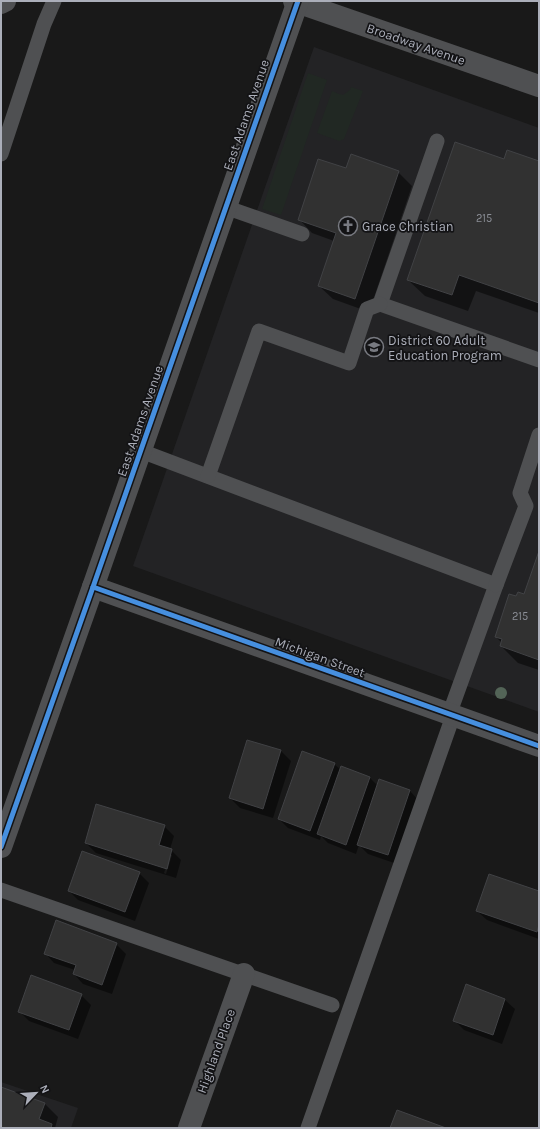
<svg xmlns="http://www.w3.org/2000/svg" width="540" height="1129" font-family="Karla,sans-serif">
<rect width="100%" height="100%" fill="#191919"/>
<!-- built -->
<g fill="#232325">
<polygon points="314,47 539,128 539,712 133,566"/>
<polygon points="1,1082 78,1108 71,1128 1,1128"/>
</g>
<!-- green -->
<g fill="#212823">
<polygon points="308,73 327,80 281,215 262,209"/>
<polygon points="351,87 363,91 344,139 339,141 317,133 332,91 339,94 343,95 350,90"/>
</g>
<!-- shadow -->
<g fill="#0007" fill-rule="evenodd">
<polygon points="504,160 539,163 539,313 476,291 468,311 425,296 408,280"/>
<polygon points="346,170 398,172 412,186 369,312 333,299 319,286 334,241 312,233 299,219"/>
<polygon points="539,554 539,670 518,663 501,646 502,643 496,637 517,597 524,595"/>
<polygon points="248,741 281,751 291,761 273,818 240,808 230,798"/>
<polygon points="334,764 341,770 342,767 370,778 378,786 380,781 410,791 419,801 397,864 368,854 359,845 356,854 328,843 321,836 320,840 288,828 279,819"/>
<path d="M164 826 174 836 170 849 181 860 176 878 96 853 86 843ZM170 855H172L166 874 164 873Z"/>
<polygon points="139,873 149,883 135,921 78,900 69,891"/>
<polygon points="539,892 539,939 487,920 477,911"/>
<polygon points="116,944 126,954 112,994 83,984 74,974 75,970 54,963 45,953"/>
<polygon points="466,986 505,1000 515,1009 502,1044 464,1030 454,1020"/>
<polygon points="81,995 91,1005 78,1039 29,1021 19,1011"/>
<polygon points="1,1088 44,1103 58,1117 55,1128 1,1128"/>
</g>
<!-- building -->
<g fill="#313131" stroke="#414245">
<polygon points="455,142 504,159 507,150 539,161 539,303 459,275 452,295 407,280"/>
<polygon points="351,154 399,171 355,299 318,286 336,233 298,220 318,159 346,168"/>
<polygon points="539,551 539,660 500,646 502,639 495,637 509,594 516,596 518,592 524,594"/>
<polygon points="247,740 281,750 263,809 229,798"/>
<polygon points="302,751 335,763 310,831 278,819"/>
<polygon points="341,766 370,777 346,845 317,834"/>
<polygon points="379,779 410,790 388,855 357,845"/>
<polygon points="96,804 165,825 159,845 172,849 167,869 85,843"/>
<polygon points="82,851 140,872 125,912 68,891"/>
<polygon points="489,874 539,891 539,925 537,932 476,911"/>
<polygon points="56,920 117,943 102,985 73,974 76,965 44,954"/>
<polygon points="31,975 82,994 69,1030 18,1012"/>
<polygon points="466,984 505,999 493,1035 453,1021"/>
<polygon points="1,1087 45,1103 39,1119 52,1124 51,1128 1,1128"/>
<polygon points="397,1110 446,1128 390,1128"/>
</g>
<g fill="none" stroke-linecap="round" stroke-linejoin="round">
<!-- service -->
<g stroke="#4f5052" stroke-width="15">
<polyline points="437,141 380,304 539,360"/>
<polyline points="1,154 44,24 54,1"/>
<polyline points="225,207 302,234"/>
<polyline points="141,451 496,585 449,715"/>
<polyline points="208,476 259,331 349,363 367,309 380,304"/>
<polyline points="496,585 526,506 520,493 539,435"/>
<polyline points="1,890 332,1005"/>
<polyline points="308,1128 453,716"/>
</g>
<!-- minor -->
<g stroke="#4f5052" stroke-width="22">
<polyline points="294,1 539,86"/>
<polyline points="1,3 5,1"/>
<polyline points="93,587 539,746"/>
<polyline points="1,847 93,587 298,1"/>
<polyline points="189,1128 244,974"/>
</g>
<!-- cycleway casing -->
<g stroke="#131315" stroke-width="8">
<g id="cycleway">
<polyline points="93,587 539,746"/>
<polyline points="1,847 93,587 298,1"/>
</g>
</g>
<!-- cycleway -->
<use href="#cycleway" stroke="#468fdf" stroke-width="5"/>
</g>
<!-- trees -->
<circle fill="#536457" cx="501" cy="693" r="6"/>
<!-- icons -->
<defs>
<g id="church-ring" transform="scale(1)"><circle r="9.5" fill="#131315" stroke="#787a81" stroke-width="1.5"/><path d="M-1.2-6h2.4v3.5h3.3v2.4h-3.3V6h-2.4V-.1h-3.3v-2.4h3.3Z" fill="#787a81"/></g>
<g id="school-ring" transform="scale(1)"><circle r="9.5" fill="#131315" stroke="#787a81" stroke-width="1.5"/><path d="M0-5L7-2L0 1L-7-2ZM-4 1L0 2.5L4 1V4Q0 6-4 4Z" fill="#787a81"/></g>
</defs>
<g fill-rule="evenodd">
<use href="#church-ring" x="348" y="226"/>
<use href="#school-ring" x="374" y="347"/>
</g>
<g text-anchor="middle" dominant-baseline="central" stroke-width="3.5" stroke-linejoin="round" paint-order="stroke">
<!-- number labels -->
<g font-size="11" fill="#8c8f97">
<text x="484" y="218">215</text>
<text x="520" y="616">215</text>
</g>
<!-- street labels -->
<g font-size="13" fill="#abaeb9" stroke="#131315">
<text transform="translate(416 44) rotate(19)">Broadway Avenue</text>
<text transform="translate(246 115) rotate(-71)">East Adams Avenue</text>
<text transform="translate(140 421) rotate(-71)">East Adams Avenue</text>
<text transform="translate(320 657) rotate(20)">Michigan Street</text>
<text transform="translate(216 1051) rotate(-70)">Highland Place</text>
</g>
<!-- poi labels -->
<g font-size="13" fill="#abaeb9" stroke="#131315" text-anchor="start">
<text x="362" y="226">Grace Christian</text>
<text x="388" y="340">District 60 Adult<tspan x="388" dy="15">Education Program</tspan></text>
</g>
</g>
<!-- border -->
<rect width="540" height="1129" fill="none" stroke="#abaeb9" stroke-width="4"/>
<!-- north arrow -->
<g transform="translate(36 1093) rotate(65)" stroke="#131315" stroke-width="3" paint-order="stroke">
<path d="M0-3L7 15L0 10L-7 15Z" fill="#abaeb9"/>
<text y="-6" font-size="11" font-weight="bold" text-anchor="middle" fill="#abaeb9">N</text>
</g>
</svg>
